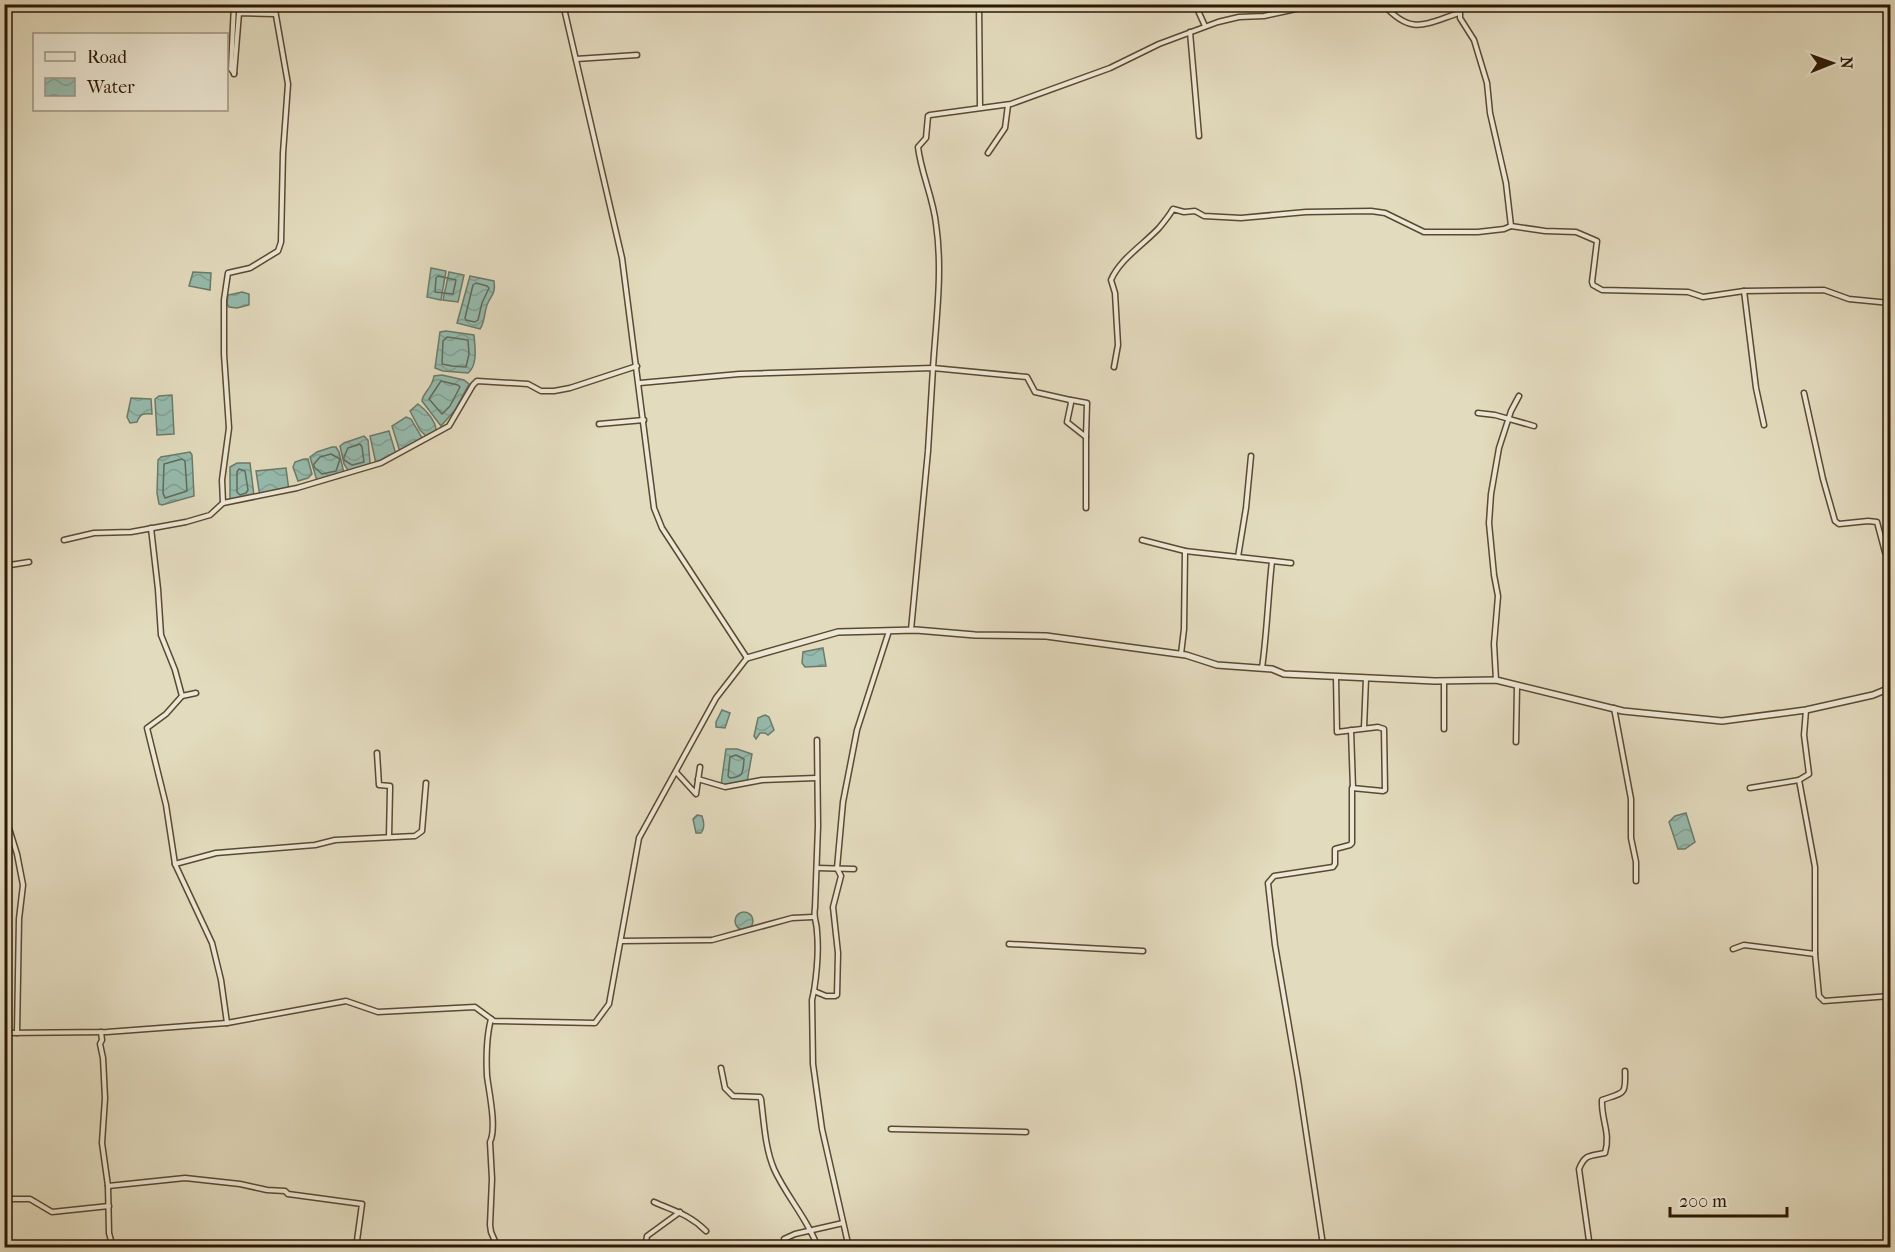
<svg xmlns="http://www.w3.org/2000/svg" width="1895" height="1252" font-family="'IM FELL French Canon',serif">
<defs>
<pattern id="water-waves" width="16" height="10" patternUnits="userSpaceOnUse" patternTransform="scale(1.5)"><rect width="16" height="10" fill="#96bbae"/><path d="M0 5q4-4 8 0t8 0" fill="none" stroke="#81a094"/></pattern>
</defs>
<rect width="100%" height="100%" fill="#e3dbbe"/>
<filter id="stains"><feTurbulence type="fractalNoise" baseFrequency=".00333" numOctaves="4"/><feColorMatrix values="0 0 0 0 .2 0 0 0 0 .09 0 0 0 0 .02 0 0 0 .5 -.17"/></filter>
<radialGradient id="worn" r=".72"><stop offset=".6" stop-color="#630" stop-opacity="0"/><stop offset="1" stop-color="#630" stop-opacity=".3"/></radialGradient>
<!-- water -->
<g fill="url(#water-waves)" stroke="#6c7a6a" stroke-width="1.5">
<polygon points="431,268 446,271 441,300 427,297"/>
<polygon points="193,272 211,273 210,290 189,286"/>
<polygon points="449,272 464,275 458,302 443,300"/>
<path d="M470 276 494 281C496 294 491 295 487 305 484 313 485 322 480 329L457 323Z"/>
<polygon points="242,292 249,294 249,305 237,308 229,307 227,304 228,295"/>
<path d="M446 331 474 335C475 347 478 365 468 373L443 371 435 368 440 332Z"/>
<path d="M442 375 464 380 469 384 455 410 441 426 422 401C423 392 432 389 434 376Z"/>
<polygon points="172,395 174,434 157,435 155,399 159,396"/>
<path d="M131 398 151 399 152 414C143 413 140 414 137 422L130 423 127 417Z"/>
<path d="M418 404C425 409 436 421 436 430L431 436 427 437 420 430 410 411Z"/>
<polygon points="406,417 411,419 424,441 400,452 392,426"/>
<polygon points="389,431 395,451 394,457 376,464 370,436"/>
<polygon points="364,436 368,440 370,462 369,467 349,472 344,464 340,446 344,443"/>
<polygon points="332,447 336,447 339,452 344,473 340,478 317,481 310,457 317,452"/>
<polygon points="190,452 192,455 194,496 162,505 159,504 157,493 158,460 161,457"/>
<polygon points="304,459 308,459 312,474 308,478 298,481 293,467 295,462"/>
<polygon points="237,463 250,463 254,496 230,503 230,467"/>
<polygon points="286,468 289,491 274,495 260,497 256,471"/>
<polygon points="823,648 826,666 805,667 802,663 803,652"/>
<polygon points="722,710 730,713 725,728 716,727 716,722"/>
<polygon points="765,715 769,717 774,730 768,735 765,733 760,733 756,739 754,736 758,718"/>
<polygon points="726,749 737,749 752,754 747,782 721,785"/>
<polygon points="1686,813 1695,842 1685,849 1678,849 1669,822 1675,816"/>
<path d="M697 815 702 816C704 822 705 829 701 833H696L693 819Z"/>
<circle cx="744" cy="921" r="9"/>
</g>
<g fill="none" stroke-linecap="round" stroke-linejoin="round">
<!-- shore -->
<g stroke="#616a59" stroke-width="1.5">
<polygon points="438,276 456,280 453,294 435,292 436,278"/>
<polygon points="476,283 487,286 489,288 482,303 478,320 475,322 466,320 465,318 473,285"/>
<polygon points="447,337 468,340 469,354 466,367 452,366 442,364 443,341"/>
<polygon points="441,381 458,385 460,387 450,406 442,414 429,399"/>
<polygon points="360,444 362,447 364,462 352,465 344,460 344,457 348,448"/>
<polygon points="331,454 340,459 336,471 322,474 314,467 314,464 320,457"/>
<polygon points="182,459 185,461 187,491 165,498 163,493 164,464"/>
<polygon points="239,469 245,471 248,490 246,493 240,495 237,492 237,472"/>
<path d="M736 755 744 759C743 772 744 777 730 778L728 776 730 757Z"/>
</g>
<!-- minor casing -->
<g stroke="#5a4932" stroke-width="7">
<g id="minor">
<polyline points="979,4 980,107"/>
<polyline points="1195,4 1205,26"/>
<path d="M1383 4C1411 36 1425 24 1459 13"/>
<polyline points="1463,4 1460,10 1460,18 1474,40 1487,83 1490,113 1506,183 1511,226 1545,231 1576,232 1597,241 1592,282 1593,285 1602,290 1688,292 1703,297 1744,291 1824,290 1849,299 1890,303"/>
<polyline points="1190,32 1199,136"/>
<polyline points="576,59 637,55"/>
<polyline points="234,73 231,69 234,4"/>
<polyline points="234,74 239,13 275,14"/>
<polyline points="988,153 1005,128 1008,105"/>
<polyline points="1744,291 1756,388 1764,425"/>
<path d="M1114 367 1118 345 1115 293 1111 280C1120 259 1143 245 1159 228 1164 222 1169 216 1173 209L1184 212 1195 211 1204 216 1241 218 1306 212 1371 211 1385 213 1424 232H1478L1504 229 1511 226"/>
<polyline points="640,383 739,374 933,368 928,451 911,630"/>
<polyline points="1804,393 1823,479 1835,521 1839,524 1868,521 1877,522 1885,552 1890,561"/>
<polyline points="1071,400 1087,403 1086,437"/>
<polyline points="1478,413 1495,415 1534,426"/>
<polyline points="599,424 644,420"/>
<polyline points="223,503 222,480 229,428 224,354 224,300 228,273 250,268 278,251 281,242 283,153 288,84 274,4"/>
<path d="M1086 508V437L1067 422 1071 403 1070 400 1035 392 1027 377 933 368C936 320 943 271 936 224 933 197 921 173 918 147L926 138 928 116 930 115 1011 104 1110 68 1159 44 1218 22 1239 17 1264 16 1319 4"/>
<polyline points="151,528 158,589 161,635 175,670 182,696 166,714 147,728 166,805 175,864 212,943 221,980 227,1023"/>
<polyline points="64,540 94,533 131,532 186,522 210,515 223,503 297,488 381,463 449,426 473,385 477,381 528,384 541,391 554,391 570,388 637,366"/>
<polyline points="1142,540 1185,551 1291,563"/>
<polyline points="1238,557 1246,508 1251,456"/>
<polyline points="4,566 29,562"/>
<polyline points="1181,654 1184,629 1185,551"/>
<path d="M1262 668C1267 633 1268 597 1272 561"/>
<polyline points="1496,680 1494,644 1498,596 1494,575 1489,523 1491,494 1499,448 1511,411 1519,396"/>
<polyline points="182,696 196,693"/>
<polyline points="1614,708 1631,799 1631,838 1636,862 1636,881"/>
<polyline points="1806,710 1804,735 1809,774 1799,780 1815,867 1815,954 1819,996 1824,1001 1890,996"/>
<polyline points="1364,728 1366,678"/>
<polyline points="1444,729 1444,681"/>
<polyline points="1351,730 1353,788"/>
<polyline points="1516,742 1517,686"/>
<polyline points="377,753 379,785 390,786 390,789 389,837"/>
<polyline points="676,772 696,794 700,767"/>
<polyline points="698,779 725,787 762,780 816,778"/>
<polyline points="1750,788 1799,780"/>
<polyline points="4,812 17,854 23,885 19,919 17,1033"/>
<polyline points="175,864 216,853 315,845 335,840 415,836 422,831 426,783"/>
<polyline points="817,868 854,869"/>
<polyline points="621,941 712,940 792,918 813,917"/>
<polyline points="1009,944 1143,951"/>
<polyline points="1733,949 1744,945 1815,954"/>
<path d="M814 991C817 971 819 952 817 932 817 921 813 919 815 908L818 826 817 740"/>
<path d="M491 1019C486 1038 486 1056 487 1076 489 1092 497 1128 490 1142L492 1179 490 1225 491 1232 498 1248"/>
<polyline points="101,1032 102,1040 100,1044 103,1058 105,1098 102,1143 108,1186 109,1233 113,1248"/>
<polyline points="4,1033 107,1032 227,1023 346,1001 378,1012 475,1007 494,1021 595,1023 609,1004 639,838 716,698 747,658 662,528 654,508 622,258 563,4"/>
<path d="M721 1068 725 1088 733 1096 760 1097 761 1099C764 1122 765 1148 774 1169 786 1196 808 1219 818 1248"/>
<polyline points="891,1129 1026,1132"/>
<polyline points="108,1186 185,1178 240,1184 267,1190 285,1191 288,1194 362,1204 356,1248"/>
<polyline points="4,1199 30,1199 52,1212 109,1206"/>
<path d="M654 1202C674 1211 689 1214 706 1231"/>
<polyline points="1332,1246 1442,1248"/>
<polyline points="645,1248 647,1236 680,1212"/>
<polyline points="785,1248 784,1239 795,1234 843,1223"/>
<polyline points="849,1248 822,1129 813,1064 812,1000 814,991 826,996 835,996 837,995 838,953 833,907 841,876 837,868 843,802 857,730 889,631"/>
<polyline points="1332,1248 1323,1245 1298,1079 1275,945 1268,883 1274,876 1333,867 1335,864 1335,849 1350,845 1352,843 1352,788 1383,791 1385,790 1384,729 1378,727 1337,732 1336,677"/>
<polyline points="1564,1248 1655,1248"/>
<path d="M1590 1248 1579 1169C1585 1154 1590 1156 1605 1153 1611 1133 1601 1120 1602 1100 1624 1092 1626 1096 1625 1071"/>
</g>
</g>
<!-- tertiary casing -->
<g stroke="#5a4932" stroke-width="8">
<polyline id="tertiary" points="747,658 838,632 916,630 975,635 1046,636 1186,655 1217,665 1272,669 1284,674 1435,681 1496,680 1623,711 1722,721 1806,710 1873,695 1890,688"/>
</g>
<!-- minor -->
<use href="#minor" stroke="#ede8d5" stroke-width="4"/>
<!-- tertiary -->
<use href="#tertiary" stroke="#ede8d5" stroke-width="5"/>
</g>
<!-- margin -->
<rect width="1895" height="1252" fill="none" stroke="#e3dbbe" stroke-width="24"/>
<rect x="6" y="6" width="1883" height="1240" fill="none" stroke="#2c1804" stroke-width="3"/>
<rect x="12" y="12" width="1871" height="1228" fill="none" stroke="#2c1804" stroke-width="1.5"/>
<!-- legend -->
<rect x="33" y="33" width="195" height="78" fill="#ede8d5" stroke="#a09581" stroke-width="1.5"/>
<rect x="45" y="52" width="30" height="9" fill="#ede8d5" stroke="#a09581" stroke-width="1.5"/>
<text x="87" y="63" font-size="18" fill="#2c1804">Road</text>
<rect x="45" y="78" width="30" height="18" fill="url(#water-waves)" stroke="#a09581" stroke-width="1.5"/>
<text x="87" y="93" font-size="18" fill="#2c1804">Water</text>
<!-- north arrow -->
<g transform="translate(1832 63) rotate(89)" stroke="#ede8d5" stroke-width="4.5" paint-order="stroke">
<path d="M0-4.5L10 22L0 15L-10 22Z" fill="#2c1804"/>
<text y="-9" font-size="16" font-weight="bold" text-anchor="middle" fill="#2c1804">N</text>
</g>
<!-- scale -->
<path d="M1670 1207v9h117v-9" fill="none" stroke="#2c1804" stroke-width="3"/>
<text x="1679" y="1207" font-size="18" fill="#2c1804" stroke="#ede8d5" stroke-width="4.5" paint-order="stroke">200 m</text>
<rect width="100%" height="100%" filter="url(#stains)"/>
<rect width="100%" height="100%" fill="url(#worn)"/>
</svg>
